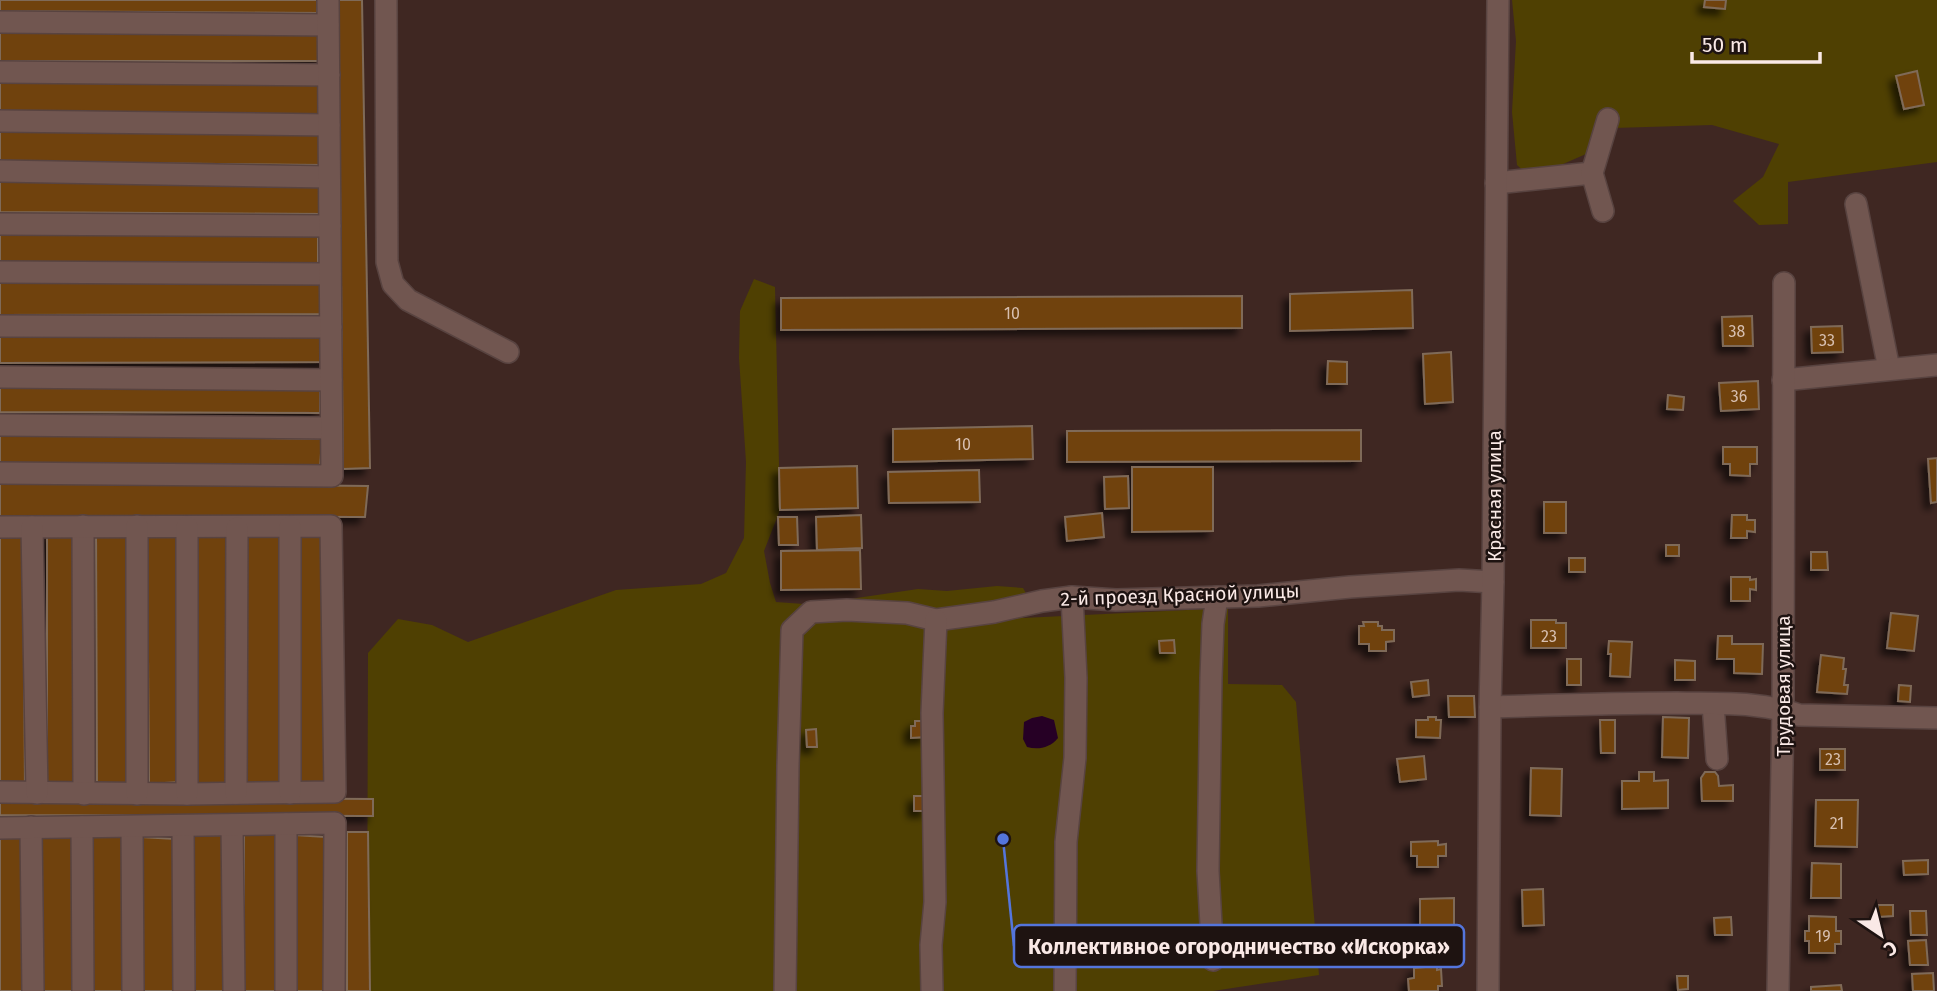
<svg xmlns="http://www.w3.org/2000/svg" width="1937" height="991" font-family="'Fira Sans',sans-serif">
<defs>
<filter id="shadow"><feDropShadow dx="-6" dy="6" stdDeviation="3.5" flood-color="#0009"/></filter>
</defs>
<rect width="100%" height="100%" fill="#3f2722"/>
<!-- green -->
<g fill="#4f4002">
<polygon points="1512,0 1937,0 1937,162 1788,182 1788,224 1759,225 1733,201 1763,177 1779,144 1712,125 1614,128 1586,154 1531,178 1517,165 1512,112 1516,41"/>
<path d="M754 279 775 287 780 510 764 551 770 583 776 602 804 604 836 601 918 589 947 591 997 586 1023 588C1031 601 1029 606 1023 618L1228 608V684L1282 685 1296 702 1319 975 1213 991H367L368 653 398 619 432 625 468 642 616 590 701 584 726 573 744 538 746 462 739 358 740 311Z"/>
</g>
<!-- water -->
<path fill="#260025" d="M1042 716 1054 720 1058 738C1050 748 1038 750 1027 747L1023 739 1024 722 1032 718Z"/>
<!-- building -->
<g fill="#6f420f" stroke="#7f6a58" stroke-width="2" filter="url(#shadow)">
<polygon points="0,0 317,0 317,13 0,11"/>
<polygon points="338,0 362,0 370,468 343,469"/>
<polygon points="1705,0 1726,0 1725,9 1704,7"/>
<polygon points="0,29 321,32 321,61 0,61"/>
<polygon points="1917,71 1924,105 1904,109 1896,76"/>
<polygon points="0,81 326,84 322,115 0,114"/>
<polygon points="0,129 324,133 321,165 0,162"/>
<polygon points="0,179 326,182 322,214 0,212"/>
<polygon points="0,231 318,234 318,264 0,263"/>
<polygon points="0,279 327,279 325,314 0,315"/>
<polygon points="1412,290 1413,328 1290,331 1290,294"/>
<polygon points="1242,296 1242,328 781,330 781,298"/>
<polygon points="1752,316 1753,346 1723,346 1722,317"/>
<polygon points="1842,326 1843,352 1812,353 1811,327"/>
<polygon points="0,331 329,335 329,362 0,363"/>
<polygon points="1451,352 1453,402 1425,404 1423,354"/>
<polygon points="1328,361 1347,362 1347,384 1327,384"/>
<polygon points="1758,381 1759,409 1721,411 1719,383"/>
<polygon points="0,382 320,388 320,413 0,412"/>
<polygon points="1668,395 1684,397 1683,410 1667,409"/>
<polygon points="1032,426 1033,459 893,462 893,429"/>
<polygon points="1361,430 1361,461 1067,462 1067,431"/>
<polygon points="0,434 322,439 320,467 0,466"/>
<polygon points="1723,447 1757,447 1757,464 1750,464 1750,476 1730,475 1730,464 1723,464"/>
<polygon points="1937,458 1937,502 1931,503 1928,459"/>
<polygon points="857,466 858,508 780,510 779,468"/>
<polygon points="1132,467 1213,467 1213,531 1132,532"/>
<polygon points="979,470 980,502 889,503 888,472"/>
<polygon points="1128,476 1129,508 1105,509 1104,477"/>
<polygon points="0,482 368,486 365,517 0,516"/>
<rect x="1544" y="502" width="22" height="31"/>
<polygon points="1102,513 1104,537 1067,541 1065,517"/>
<polygon points="861,515 862,548 817,550 816,517"/>
<polygon points="1732,515 1747,515 1747,520 1755,520 1755,532 1747,531 1747,538 1731,538"/>
<polygon points="778,517 797,517 798,545 779,545"/>
<polygon points="96,530 128,530 130,786 97,787"/>
<polygon points="147,531 177,533 179,782 149,784"/>
<polygon points="196,531 229,534 229,787 195,787"/>
<polygon points="0,532 23,532 25,787 0,788"/>
<polygon points="75,532 78,786 47,788 47,534"/>
<polygon points="246,532 281,534 280,785 246,786"/>
<polygon points="297,532 329,532 331,783 300,784"/>
<rect x="1666" y="545" width="13" height="11"/>
<polygon points="860,550 861,589 781,590 781,551"/>
<polygon points="1811,552 1827,552 1828,570 1811,570"/>
<rect x="1569" y="558" width="16" height="14"/>
<polygon points="1731,577 1750,577 1750,580 1756,579 1756,590 1750,589 1750,601 1731,601"/>
<polygon points="1891,613 1918,616 1914,651 1887,648"/>
<polygon points="1531,620 1556,620 1556,623 1566,623 1566,648 1531,648"/>
<polygon points="1363,622 1378,622 1378,626 1382,626 1382,630 1394,630 1394,641 1386,642 1386,651 1369,651 1369,644 1359,644 1359,626 1364,626"/>
<polygon points="1718,636 1732,636 1732,644 1763,644 1762,674 1734,673 1734,659 1717,659"/>
<polygon points="1174,640 1175,653 1160,653 1159,641"/>
<polygon points="1609,641 1632,642 1630,677 1610,676 1611,654 1608,654"/>
<polygon points="1821,655 1844,658 1843,669 1846,669 1844,685 1848,685 1847,694 1817,692"/>
<rect x="1567" y="659" width="14" height="26"/>
<polygon points="1675,660 1695,661 1695,680 1675,680"/>
<polygon points="1428,680 1429,695 1413,697 1411,682"/>
<polygon points="1899,685 1911,686 1910,702 1898,701"/>
<polygon points="1448,696 1474,696 1475,717 1449,717"/>
<polygon points="1428,717 1436,717 1436,720 1441,720 1440,738 1416,737 1416,720 1428,720"/>
<polygon points="1663,717 1689,718 1688,758 1662,757"/>
<polygon points="1600,720 1615,720 1615,753 1601,753"/>
<polygon points="915,721 926,721 927,737 911,738 911,726 915,726"/>
<polygon points="816,729 817,747 807,747 806,730"/>
<rect x="1820" y="749" width="25" height="21"/>
<polygon points="1424,756 1426,779 1400,782 1397,759"/>
<polygon points="1531,768 1562,769 1561,816 1530,815"/>
<polygon points="1639,772 1654,772 1654,781 1668,780 1668,808 1622,809 1622,781 1639,781"/>
<polygon points="1705,772 1715,772 1718,776 1719,786 1733,785 1733,801 1702,801 1701,778"/>
<rect x="914" y="796" width="13" height="15"/>
<polygon points="0,797 373,799 373,816 0,815"/>
<polygon points="1816,800 1858,800 1857,847 1815,846"/>
<polygon points="244,829 276,830 276,991 244,991"/>
<polygon points="347,832 368,832 370,991 347,991"/>
<polygon points="75,833 76,991 42,991 40,836"/>
<polygon points="123,833 125,991 92,991 91,836"/>
<polygon points="225,835 226,991 195,991 193,836"/>
<polygon points="294,835 326,837 326,991 295,991"/>
<polygon points="0,837 22,838 23,991 0,991"/>
<polygon points="140,837 176,839 177,991 143,991"/>
<polygon points="1438,841 1438,845 1446,844 1446,856 1438,856 1438,867 1417,867 1417,856 1411,856 1411,842"/>
<polygon points="1928,860 1928,874 1904,875 1903,861"/>
<polygon points="1812,863 1841,864 1841,898 1811,898"/>
<polygon points="1543,889 1544,925 1523,926 1522,890"/>
<polygon points="1454,898 1454,942 1420,943 1420,899"/>
<polygon points="1878,905 1893,905 1893,916 1878,917"/>
<polygon points="1910,911 1926,911 1927,935 1911,935"/>
<polygon points="1809,916 1836,917 1836,931 1841,931 1841,944 1835,944 1835,953 1809,953 1809,941 1805,941 1805,931 1809,931"/>
<polygon points="1731,917 1732,935 1715,935 1714,918"/>
<polygon points="1926,940 1928,965 1910,965 1908,941"/>
<polygon points="1437,966 1437,970 1441,969 1442,986 1438,986 1438,991 1409,991 1408,979 1414,978 1414,968"/>
<polygon points="1933,973 1934,991 1913,991 1912,974"/>
<polygon points="1677,976 1688,976 1688,989 1678,990"/>
<polygon points="1841,985 1842,991 1811,991 1811,987"/>
</g>
<g fill="none" stroke-linecap="round" stroke-linejoin="round">
<!-- minor casing -->
<g stroke="#584340" stroke-width="24">
<g id="minor">
<polyline points="386,0 387,262 393,284 408,300 508,352"/>
<polyline points="0,22 328,25"/>
<polyline points="0,72 329,75"/>
<polyline points="0,121 329,125"/>
<polyline points="0,171 329,177"/>
<polyline points="1496,183 1592,173"/>
<polyline points="1856,204 1889,369"/>
<polyline points="1603,211 1592,173 1608,119"/>
<polyline points="0,224 330,226"/>
<polyline points="0,272 330,274"/>
<polyline points="0,326 331,327"/>
<polyline points="0,377 331,380"/>
<polyline points="1783,380 1937,365"/>
<polyline points="0,425 331,428"/>
<polyline points="0,473 332,476 328,0"/>
<polyline points="83,526 84,794"/>
<polyline points="0,527 331,526 335,792 187,794 0,792"/>
<polyline points="32,527 37,793"/>
<polyline points="187,527 187,794"/>
<polyline points="290,527 290,793"/>
<polyline points="1713,704 1717,759"/>
<path d="M1490 707C1552 705 1615 703 1677 703 1718 704 1760 701 1799 715L1937 718"/>
<polyline points="236,793 237,528"/>
<polyline points="137,794 137,526"/>
<polyline points="286,824 286,991"/>
<polyline points="232,825 234,991"/>
<polyline points="183,826 184,991"/>
<polyline points="31,827 33,991"/>
<polyline points="82,827 83,991"/>
<polyline points="132,827 133,991"/>
<polyline points="0,828 335,823 334,991"/>
<polyline points="1213,960 1208,871 1211,678 1213,624 1217,597"/>
<polyline points="785,991 788,766 792,630 811,612 847,610 907,613 936,620 994,612 1042,601 1072,597 1116,600 1258,596 1350,587 1459,580 1493,582"/>
<polyline points="932,991 931,945 935,902 932,713 936,620"/>
<polyline points="1065,991 1066,842 1075,758 1076,678 1072,597"/>
<polyline points="1488,991 1490,707 1493,582 1498,0"/>
<polyline points="1778,991 1783,709 1784,283"/>
</g>
</g>
<!-- minor -->
<use href="#minor" stroke="#715650" stroke-width="21"/>
</g>
<g text-anchor="middle" dominant-baseline="central" stroke-width="5" stroke-linejoin="round" paint-order="stroke">
<!-- number labels -->
<g font-size="16" fill="#d7bfb0">
<text x="1012" y="313">10</text>
<text x="1737" y="331">38</text>
<text x="1827" y="340">33</text>
<text x="1739" y="396">36</text>
<text x="963" y="444">10</text>
<text x="1549" y="636">23</text>
<text x="1833" y="759">23</text>
<text x="1837" y="823">21</text>
<text x="1823" y="936">19</text>
</g>
<!-- street labels -->
<g font-size="19" fill="#fae9e6" stroke="#1e1311">
<text transform="translate(1494 496) rotate(-90)">Красная улица</text>
<text transform="translate(1180 595) rotate(-2)">2-й проезд Красной улицы</text>
<text transform="translate(1783 686) rotate(-90)">Трудовая улица</text>
</g>
</g>
<!-- callouts -->
<path fill="none" stroke="#5475dc" stroke-width="2.5" d="M1003 839L1014 946"/>
<circle fill="#5475dc" stroke="#1e1311" stroke-width="2.5" cx="1003" cy="839" r="7"/>
<rect fill="#1e1311" stroke="#5475dc" stroke-width="2.5" x="1014" y="925" width="450" height="42" rx="7"/>
<g font-size="21" text-anchor="middle" font-weight="bold" fill="#fae9e6">
<text x="1239" y="954">Коллективное огородничество «Искорка»</text>
</g>
<!-- north arrow -->
<g transform="translate(1881 935) rotate(145)" stroke="#1e1311" stroke-width="5" paint-order="stroke">
<path d="M0-5L12 26L0 18L-12 26Z" fill="#fae9e6"/>
<text y="-10" font-size="19" font-weight="bold" text-anchor="middle" fill="#fae9e6">С</text>
</g>
<!-- scale -->
<path d="M1692 52v10h128v-10" fill="none" stroke="#fae9e6" stroke-width="3.5"/>
<text x="1702" y="52" font-size="21" fill="#fae9e6" stroke="#1e1311" stroke-width="5" paint-order="stroke">50 m</text>
</svg>
